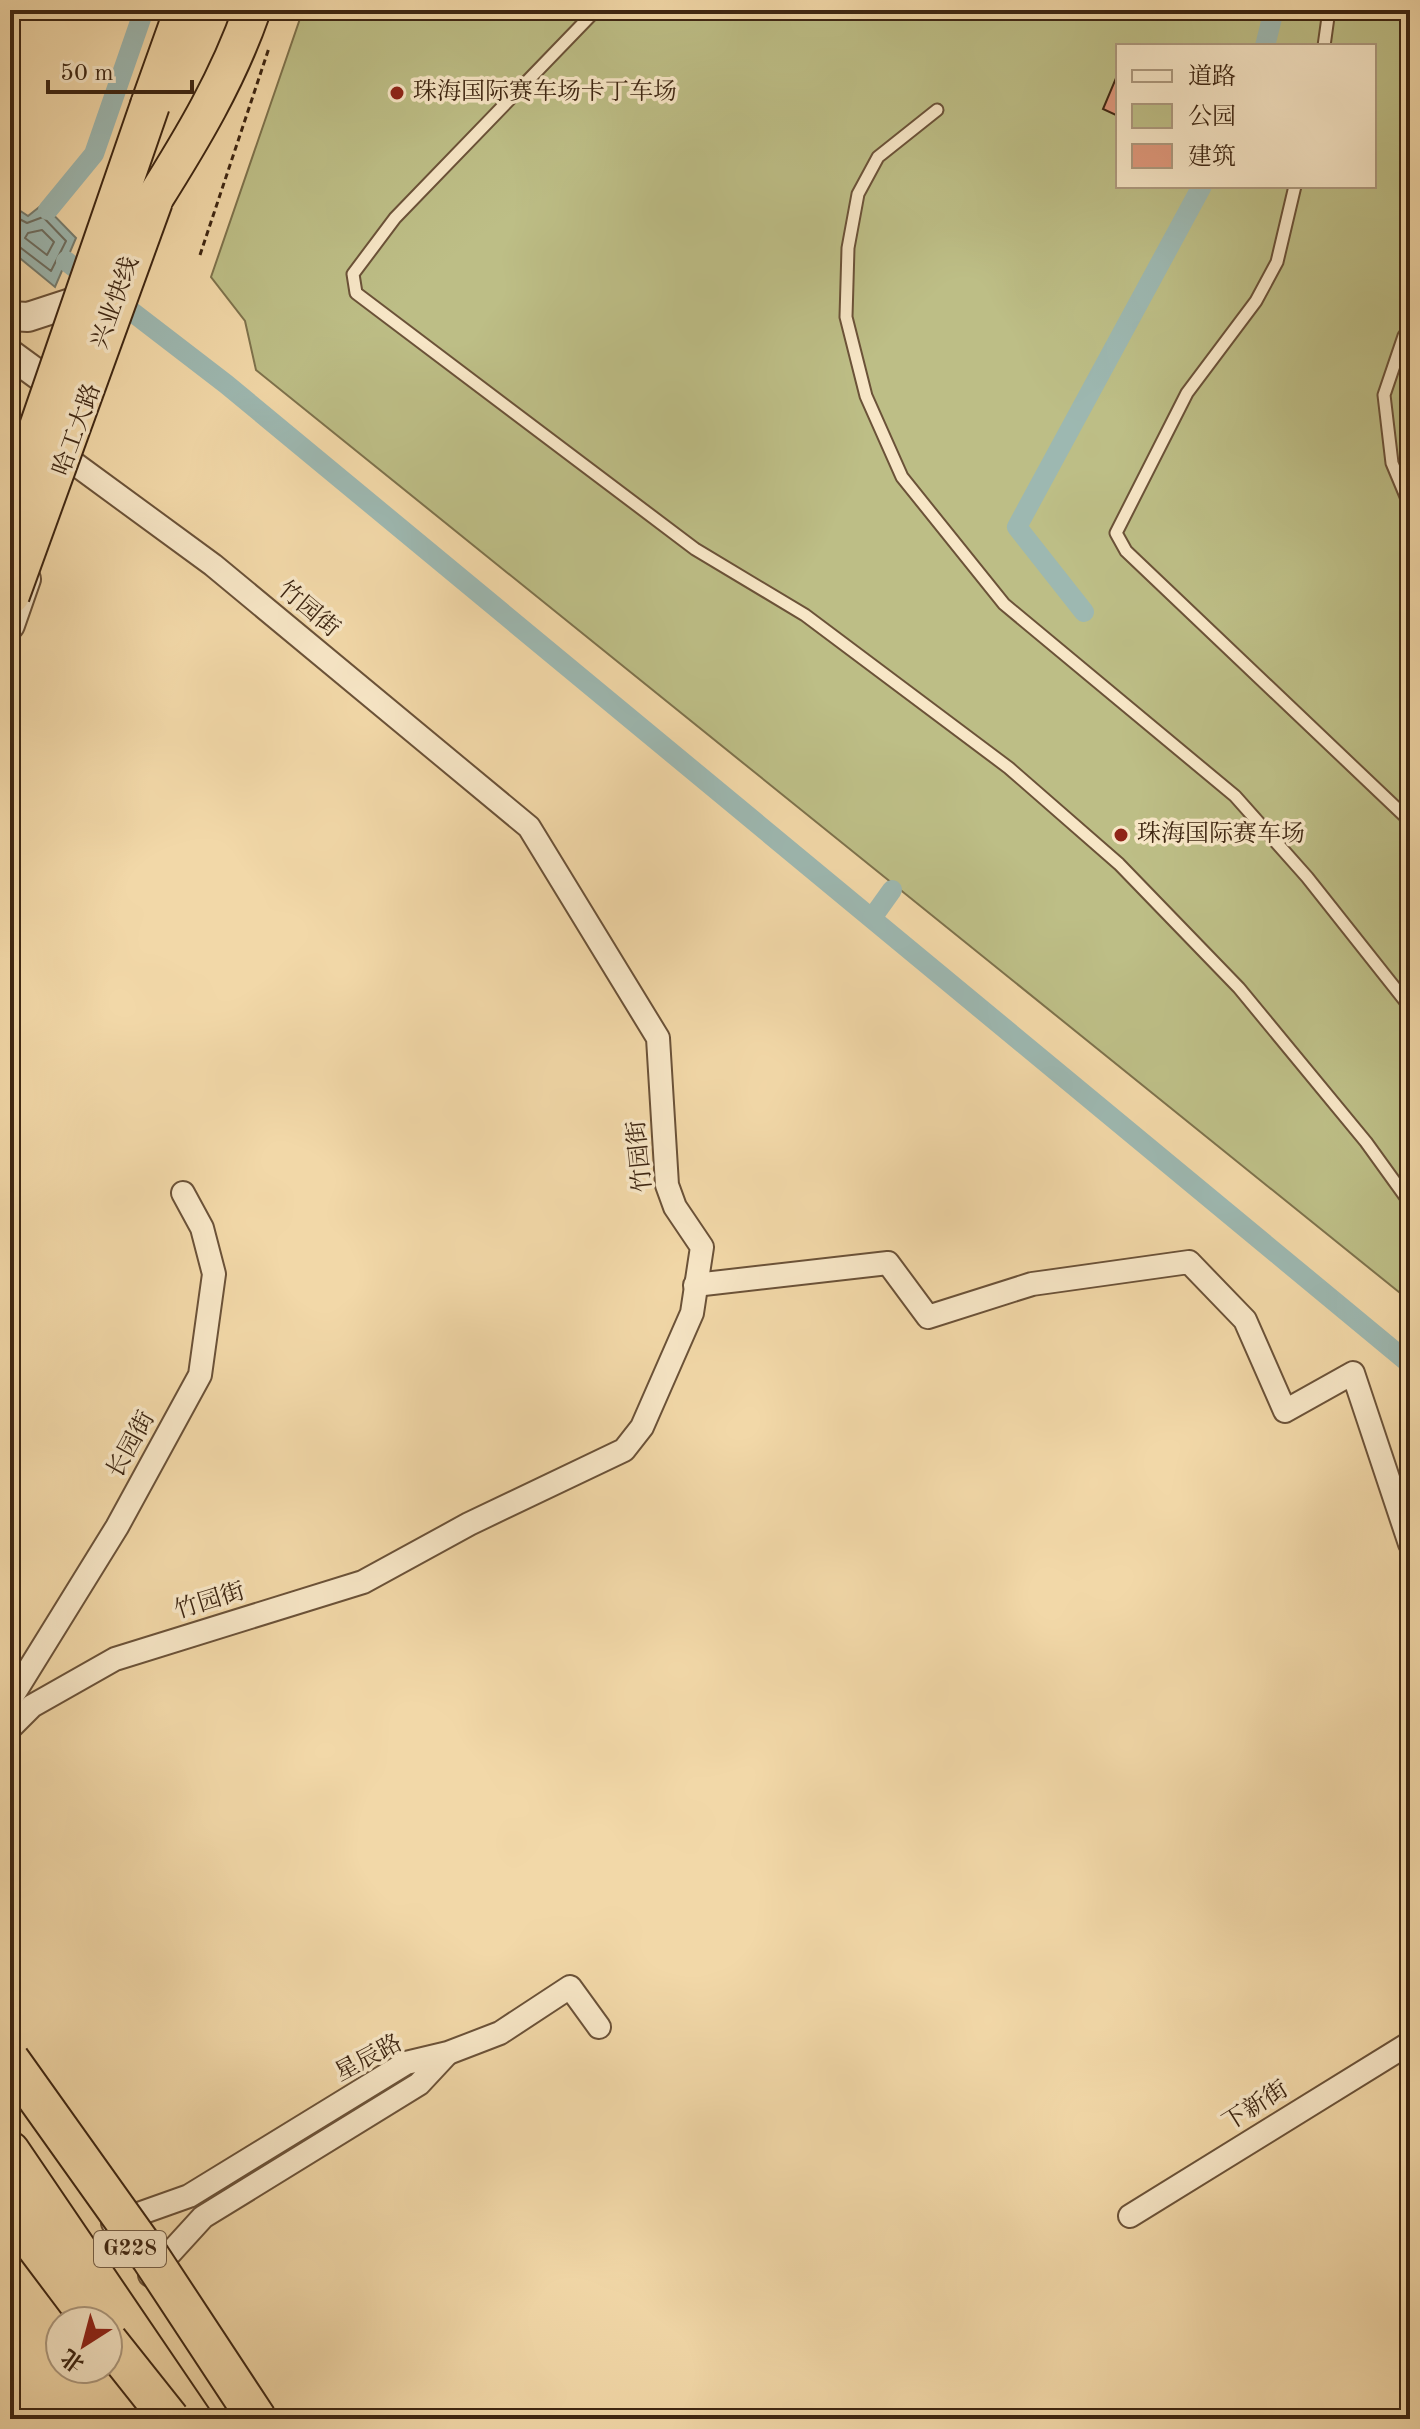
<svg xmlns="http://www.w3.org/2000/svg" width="1420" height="2429" font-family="'Old Standard TT','Noto Serif SC',serif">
<rect width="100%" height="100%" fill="#f2d8a8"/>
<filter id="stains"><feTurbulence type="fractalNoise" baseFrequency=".0025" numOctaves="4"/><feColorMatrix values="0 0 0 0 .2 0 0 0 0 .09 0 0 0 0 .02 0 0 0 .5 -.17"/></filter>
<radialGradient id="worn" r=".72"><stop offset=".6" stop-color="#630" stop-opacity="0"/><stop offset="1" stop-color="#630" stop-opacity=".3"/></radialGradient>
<!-- green -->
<path fill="#bdbe86" stroke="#7e724c" stroke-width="2" fill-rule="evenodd" d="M303 10H1410V1301L256 370 245 321 211 277ZM1118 46H1374V186H1118Z"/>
<!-- water -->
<polygon fill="#9db8b1" stroke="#777e71" stroke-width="2" points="10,204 28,216 43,204 76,238 55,287 10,250"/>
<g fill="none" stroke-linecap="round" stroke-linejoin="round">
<!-- shore -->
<g stroke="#6e6f62" stroke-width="2">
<polyline points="10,214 27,223 43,217 66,241 51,271 17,245 10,244"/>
<polygon points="42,230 54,242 47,255 25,238 28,233"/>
</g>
<!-- canal -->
<g stroke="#9db8b1" stroke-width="20">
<polyline points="1265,46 1274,10"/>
<polyline points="48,210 94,154 144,10"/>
<polyline points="66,261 226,384 1410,1364"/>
<polyline points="1084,612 1017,527 1202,186"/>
<polyline points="872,918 892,890"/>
</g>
</g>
<!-- building -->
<polygon fill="#e0987c" stroke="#3e2612" stroke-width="2" points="1116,78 1118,79 1118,116 1103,109"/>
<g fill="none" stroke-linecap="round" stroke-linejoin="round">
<!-- service casing -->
<g stroke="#6b5238" stroke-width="15">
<g id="service">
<polyline points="596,10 395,218 353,274 356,293 695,549 805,615 1009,768 1119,864 1239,988 1366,1142 1410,1203"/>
<polyline points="1324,46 1329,10"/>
<polyline points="937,110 878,157 858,194 848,248 846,317 866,396 902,477 1004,604 1235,796 1307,877 1410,1007"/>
<polyline points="1295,186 1277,262 1256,301 1187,393 1116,533 1126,551 1410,821"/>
<polyline points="1410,328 1404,336 1384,395 1392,463 1410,506"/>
</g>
</g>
<!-- minor casing -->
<g stroke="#6b5238" stroke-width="26">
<g id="minor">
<polyline points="695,1285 888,1263 928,1317 1032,1284 1189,1262 1245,1320 1285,1411 1353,1373 1410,1544"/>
<polyline points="10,1700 117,1527 200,1375 214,1274 202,1228 183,1193"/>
<polyline points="10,1728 32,1706 115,1659 363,1582 469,1524 624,1450 642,1427 692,1313 702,1247 675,1207 667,1185 658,1038 529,827 213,565 67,458"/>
<polyline points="1130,2216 1410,2043"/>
<polyline points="113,2223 189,2196 406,2063 448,2053 500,2033 570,1987 599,2027"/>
<polyline points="150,2275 203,2217 419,2084 447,2054"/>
</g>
</g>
<!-- tertiary casing -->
<g stroke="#6b5238" stroke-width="32">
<g id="tertiary">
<polyline points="10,316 28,317 77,301"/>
<polyline points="10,354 47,381 54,405"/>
<polyline points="10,625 26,579"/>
</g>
</g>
<!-- trunk casing -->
<g stroke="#3e2612" stroke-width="42">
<g id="trunk">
<polyline points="150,105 184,10"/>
<polyline points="168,161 221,10"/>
<polyline points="10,2151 192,2419"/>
<polyline points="10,2212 92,2321"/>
</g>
</g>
<!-- path -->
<polyline stroke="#3e2612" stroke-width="3" stroke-dasharray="6 4" stroke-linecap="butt" points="200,255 269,48"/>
<!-- service -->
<use href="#service" stroke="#f7e6c6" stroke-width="11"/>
<!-- minor -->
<use href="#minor" stroke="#f7e6c6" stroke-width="22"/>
<!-- tertiary -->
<use href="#tertiary" stroke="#f7e6c6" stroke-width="28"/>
<!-- trunk -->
<use href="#trunk" stroke="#f2d8a8" stroke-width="38"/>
<!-- primary-bridge casing -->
<g stroke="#3e2612" stroke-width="40" stroke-linecap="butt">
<path id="primary-bridge" d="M153 201C192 139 228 79 252 10"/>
</g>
<!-- trunk-bridge casing -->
<g stroke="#3e2612" stroke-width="42" stroke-linecap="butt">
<g id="trunk-bridge">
<polyline points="10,511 150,105"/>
<polyline points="10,595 153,201"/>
<polyline points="10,2060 151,2258 257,2419"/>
<polyline points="108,2341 170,2419"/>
</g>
</g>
<!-- primary-bridge -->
<use href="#primary-bridge" stroke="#f2d8a8" stroke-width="36"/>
<!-- trunk-bridge -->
<use href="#trunk-bridge" stroke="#f2d8a8" stroke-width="38"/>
</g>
<!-- markers -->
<g fill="#8f2418" stroke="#f7e6c6" stroke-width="3">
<circle cx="397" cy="93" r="8"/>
<circle cx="1121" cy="835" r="8"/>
</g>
<g text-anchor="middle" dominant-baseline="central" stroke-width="7" stroke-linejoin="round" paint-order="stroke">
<!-- shield labels -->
<rect fill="#f7e6c6" stroke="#766048" stroke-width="2" x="94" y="2231" width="72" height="36" rx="6"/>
<g font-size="22" font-weight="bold" fill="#3e2612">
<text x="130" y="2249">G228</text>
</g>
<!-- poi labels -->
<g font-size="24" fill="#3e2612" stroke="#f7e6c6" text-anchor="start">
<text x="413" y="93">珠海国际赛车场卡丁车场</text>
<text x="1137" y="835">珠海国际赛车场</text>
</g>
<!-- street labels -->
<g font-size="24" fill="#3e2612" stroke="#f7e6c6">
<text transform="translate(116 303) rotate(-70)">兴业快线</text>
<text transform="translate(78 430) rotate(-70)">哈工大路</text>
<text transform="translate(308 610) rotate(40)">竹园街</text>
<text transform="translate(641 1156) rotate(-96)">竹园街</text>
<text transform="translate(132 1445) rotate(-61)">长园街</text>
<text transform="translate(210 1602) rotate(-17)">竹园街</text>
<text transform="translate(369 2059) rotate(-28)">星辰路</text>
<text transform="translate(1256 2107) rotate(-32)">下新街</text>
</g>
</g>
<!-- margin -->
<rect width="1420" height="2429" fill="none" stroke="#f2d8a8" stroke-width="40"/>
<rect x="12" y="12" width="1396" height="2405" fill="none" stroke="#3e2612" stroke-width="4"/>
<rect x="20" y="20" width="1380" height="2389" fill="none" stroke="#3e2612" stroke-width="2"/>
<!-- legend -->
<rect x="1116" y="44" width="260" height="144" fill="#f7e6c6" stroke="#ad997e" stroke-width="2"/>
<rect x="1132" y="70" width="40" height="12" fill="#f7e6c6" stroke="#ad997e" stroke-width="2"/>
<text x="1188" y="84" font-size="24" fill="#3e2612">道路</text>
<rect x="1132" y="104" width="40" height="24" fill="#bdbe86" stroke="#ad997e" stroke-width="2"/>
<text x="1188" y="124" font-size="24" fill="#3e2612">公园</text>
<rect x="1132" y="144" width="40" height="24" fill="#e0987c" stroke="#ad997e" stroke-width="2"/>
<text x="1188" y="164" font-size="24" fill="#3e2612">建筑</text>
<!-- north arrow -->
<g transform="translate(84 2345) rotate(216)"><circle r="38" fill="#f7e6c6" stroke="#ad997e" stroke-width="2"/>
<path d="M0-6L14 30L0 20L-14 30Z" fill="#8f2418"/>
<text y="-12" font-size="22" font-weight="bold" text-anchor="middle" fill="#3e2612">北</text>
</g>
<!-- scale -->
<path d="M48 80v12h144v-12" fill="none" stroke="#3e2612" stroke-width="4"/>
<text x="60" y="80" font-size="24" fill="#3e2612" stroke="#f7e6c6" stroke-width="6" paint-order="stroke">50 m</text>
<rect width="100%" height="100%" filter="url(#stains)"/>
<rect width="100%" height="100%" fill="url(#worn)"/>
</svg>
